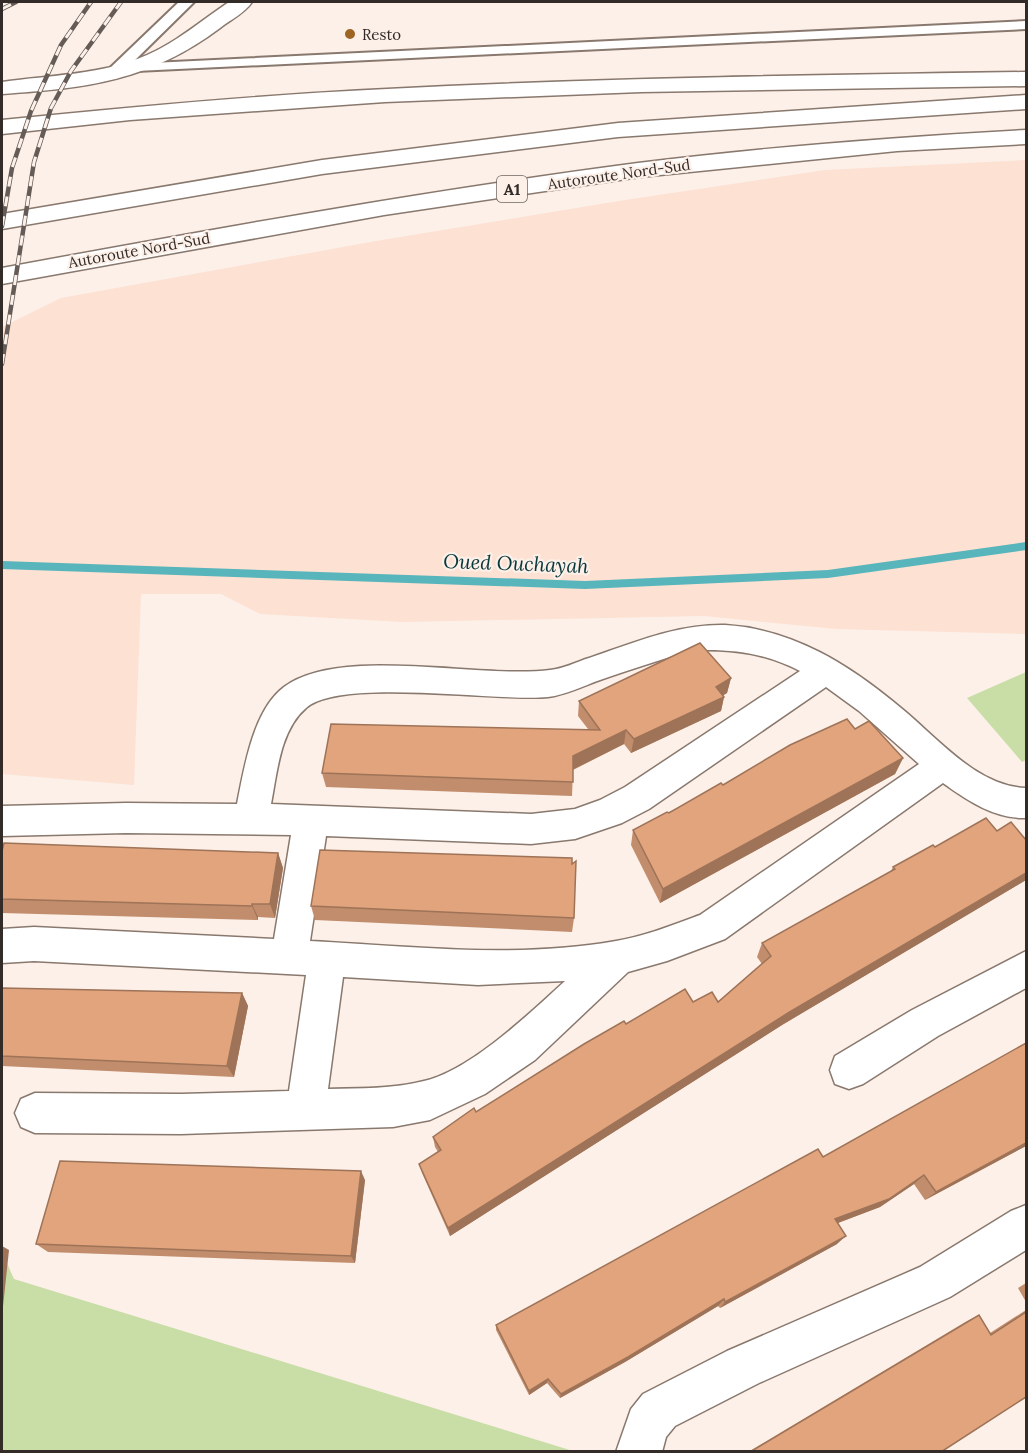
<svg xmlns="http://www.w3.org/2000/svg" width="1028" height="1453" font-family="Lora,serif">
<rect width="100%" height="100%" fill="#fcf0e9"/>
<!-- built -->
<polygon fill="#fde1d2" points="1026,160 1026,634 836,629 704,616 402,622 260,614 221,594 141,594 134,785 2,774 2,327 61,298 376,241 625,200 825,170"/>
<!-- green -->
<g fill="#c9dda6">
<polygon points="1026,672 1026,760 1022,762 967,698"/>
<polygon points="2,1252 14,1279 573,1451 2,1451"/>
</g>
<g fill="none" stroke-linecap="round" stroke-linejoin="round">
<!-- stream -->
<polygon fill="#57b5bb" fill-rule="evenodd" points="1026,542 1026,550 828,578 585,589 2,569 2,561 585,581 828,570"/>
<!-- lane casing -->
<g stroke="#89786d" stroke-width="4">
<polygon id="lane" points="179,2 194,2 131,64 1026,21 1026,29 136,71 131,70 129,67 130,64 118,76 108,76 106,73 108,70"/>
</g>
<!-- street casing -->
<g stroke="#89786d" stroke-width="3">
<g id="street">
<path d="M229 2H252C245 13 230 20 220 28 149 81 88 88 2 94V82C50 75 102 75 147 55 177 42 202 20 229 2Z"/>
<path d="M725 625C793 629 850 665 901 708 938 738 976 786 1026 788V818C995 819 968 801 943 783L725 939 667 961 628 972 535 1060 485 1094 430 1120 393 1127 181 1134 35 1133 21 1127 15 1113 21 1099 35 1093 181 1094 289 1091 306 975 34 961 2 963V929L34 927 274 939 291 835 126 833 2 836V806L126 803 237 804C244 769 253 710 284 687 341 645 479 679 550 670 563 669 576 662 589 658 633 643 677 624 725 625ZM699 650C736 649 767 654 800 671L625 787 600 800 575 809 531 814 271 804C277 773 280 730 306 708 340 677 497 702 548 697 566 695 583 686 600 680 628 670 657 661 686 652ZM826 687 859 711 919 764 700 915C673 925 645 936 616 941 516 959 410 946 310 941L326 836 531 844 575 839 622 823 649 809ZM343 977 478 985 565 981C530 1013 471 1070 424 1081 393 1089 360 1088 328 1089Z"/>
<polygon points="1026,951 1026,988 938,1036 863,1084 849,1089 835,1084 830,1070 835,1056 912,1010"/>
<polygon points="1026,1205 1026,1250 950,1297 759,1383 675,1426 666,1437 662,1452 616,1452 631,1409 643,1394 727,1351 920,1267 1011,1211"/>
</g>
</g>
<!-- highway casing -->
<g stroke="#89786d" stroke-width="3">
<g id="highway">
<path d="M1026 72V86L641 92 385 102 130 120 2 134V120C130 107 258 95 387 89 600 78 813 75 1026 72Z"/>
<polygon points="1026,95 1026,109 618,137 322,174 2,229 2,214 322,160 618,123"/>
<path d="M1026 130V144L897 151 640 177 384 215 2 284V268C213 229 425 191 638 163 767 147 896 137 1026 130Z"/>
</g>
</g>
<!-- lane -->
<use href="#lane" fill="#fff" fill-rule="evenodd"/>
<!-- street -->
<use href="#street" fill="#fff" fill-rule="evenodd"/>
<!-- highway -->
<use href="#highway" fill="#fff" fill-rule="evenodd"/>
<!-- rail casing -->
<g stroke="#655c57" stroke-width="4.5">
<g id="rail">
<polyline points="2,9 16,2"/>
<polyline points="2,226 12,168 31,111 61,45 91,2"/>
<polyline points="2,364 34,162 51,108 71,71 121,2"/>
</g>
</g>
<!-- rail -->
<use href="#rail" stroke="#fcf0e9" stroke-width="3" stroke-dasharray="10" stroke-linecap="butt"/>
</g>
<!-- wall -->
<g fill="#c28d6c">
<polygon points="731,678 727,693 723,695 724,697 721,711 631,753 624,744 573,770 572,796 326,787 322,773 588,729 578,716 579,701"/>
<polygon points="855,729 903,758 895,774 660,903 631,845 633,830 723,785"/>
<polygon points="997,831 1026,840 1026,880 782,1025 450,1236 422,1173 419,1164 438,1152 435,1147 433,1137 626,1024 693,1002 718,1002 762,964 757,957 762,943 891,871 893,867 935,847"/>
<polygon points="2,851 278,853 283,868 275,918 258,917 258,920 2,913"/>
<polygon points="311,906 574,918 572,932 315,920"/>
<polygon points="2,988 242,993 248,1006 234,1077 2,1066"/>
<polygon points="1026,1146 925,1200 914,1184 880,1207 838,1223 837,1244 720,1308 718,1306 625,1362 560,1398 547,1383 529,1395 496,1330 496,1325 823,1157"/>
<polygon points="365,1180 355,1263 48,1252 36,1244"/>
<polygon points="1026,1283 1026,1302 1018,1288"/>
<polygon points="1026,1310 1026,1397 941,1452 748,1452 967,1321 979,1315 990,1333"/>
</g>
<!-- shaded-wall -->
<g fill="#9e7358">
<polygon points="731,678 727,693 713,702 716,687"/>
<polygon points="724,697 721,711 631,753 634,739"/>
<polygon points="626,730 624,744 572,770 573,756"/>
<polygon points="903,758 895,774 660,903 663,889"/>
<polygon points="278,853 283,868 275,918 270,904"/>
<polygon points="1026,873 1026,880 782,1025 450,1236 448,1228 788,1013"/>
<polygon points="252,904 258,917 258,920 252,906"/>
<polygon points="242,993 248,1006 234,1077 227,1066"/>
<polygon points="1026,1143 1026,1146 925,1200 936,1192"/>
<polygon points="361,1171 365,1180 355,1263 351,1256"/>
<polygon points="924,1175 914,1184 880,1207 827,1227 835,1219"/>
<polygon points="846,1236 837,1244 720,1308 725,1302"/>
<polygon points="2,1246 9,1250 2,1316"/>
<polygon points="724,1299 718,1306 625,1362 560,1398 561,1394"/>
<polygon points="548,1379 547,1383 529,1395 529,1391"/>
</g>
<!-- building -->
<g fill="#e1a47d" stroke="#9e7358" stroke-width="1.5">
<polygon points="700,643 731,678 716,687 724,697 634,739 626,730 573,756 573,782 322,773 331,724 600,730 579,701"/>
<polygon points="847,719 855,729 869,721 903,758 663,889 633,830 667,812 669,813 721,783 723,785 790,745"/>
<polygon points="986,818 997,831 1011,822 1026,840 1026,873 788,1013 448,1228 419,1164 441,1150 433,1137 474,1108 476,1112 584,1044 624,1021 626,1024 685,989 693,1002 712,992 718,1002 771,956 762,943 895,869 893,867 933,845 935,847"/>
<polygon points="4,843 278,853 270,904 252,904 252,906 2,899 2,851"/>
<polygon points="320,850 572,858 572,864 576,861 574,918 311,906"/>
<polygon points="2,988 242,993 227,1066 2,1056"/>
<polygon points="1026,1043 1026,1143 936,1192 924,1175 889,1199 835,1219 846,1236 725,1302 724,1299 628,1357 561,1394 548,1379 529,1391 496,1325 818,1149 823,1157"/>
<polygon points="60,1161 361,1171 351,1256 36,1244"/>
<polygon points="1026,1312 1026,1397 941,1452 750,1452 979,1315 991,1335"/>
</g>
<!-- markers -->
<circle fill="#9e6423" stroke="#fcf0e9" stroke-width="2" cx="350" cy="34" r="6"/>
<g text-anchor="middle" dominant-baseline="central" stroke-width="4.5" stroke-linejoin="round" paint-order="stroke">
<!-- far-poi labels -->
<g font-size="15" fill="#332b27" stroke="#fcf0e9" text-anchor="start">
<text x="362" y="34">Resto</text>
</g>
<!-- far-street labels -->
<g font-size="15" fill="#332b27" stroke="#fcf0e9">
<text transform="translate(619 174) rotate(-8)">Autoroute Nord-Sud</text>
<text transform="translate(139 250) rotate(-10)">Autoroute Nord-Sud</text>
</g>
<!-- shield labels -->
<rect fill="#fcf0e9" stroke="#6f6661" stroke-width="1.5" x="497" y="176" width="30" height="26" rx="4.5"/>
<g font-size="16" font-weight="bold" fill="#332b27">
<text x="512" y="189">A1</text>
</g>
<!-- water labels -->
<g font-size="20" font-style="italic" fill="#083739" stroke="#fcf0e9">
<text transform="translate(516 563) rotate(2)">Oued Ouchayah</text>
</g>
</g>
<!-- border -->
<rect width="1028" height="1453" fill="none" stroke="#332b27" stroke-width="6"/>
</svg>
